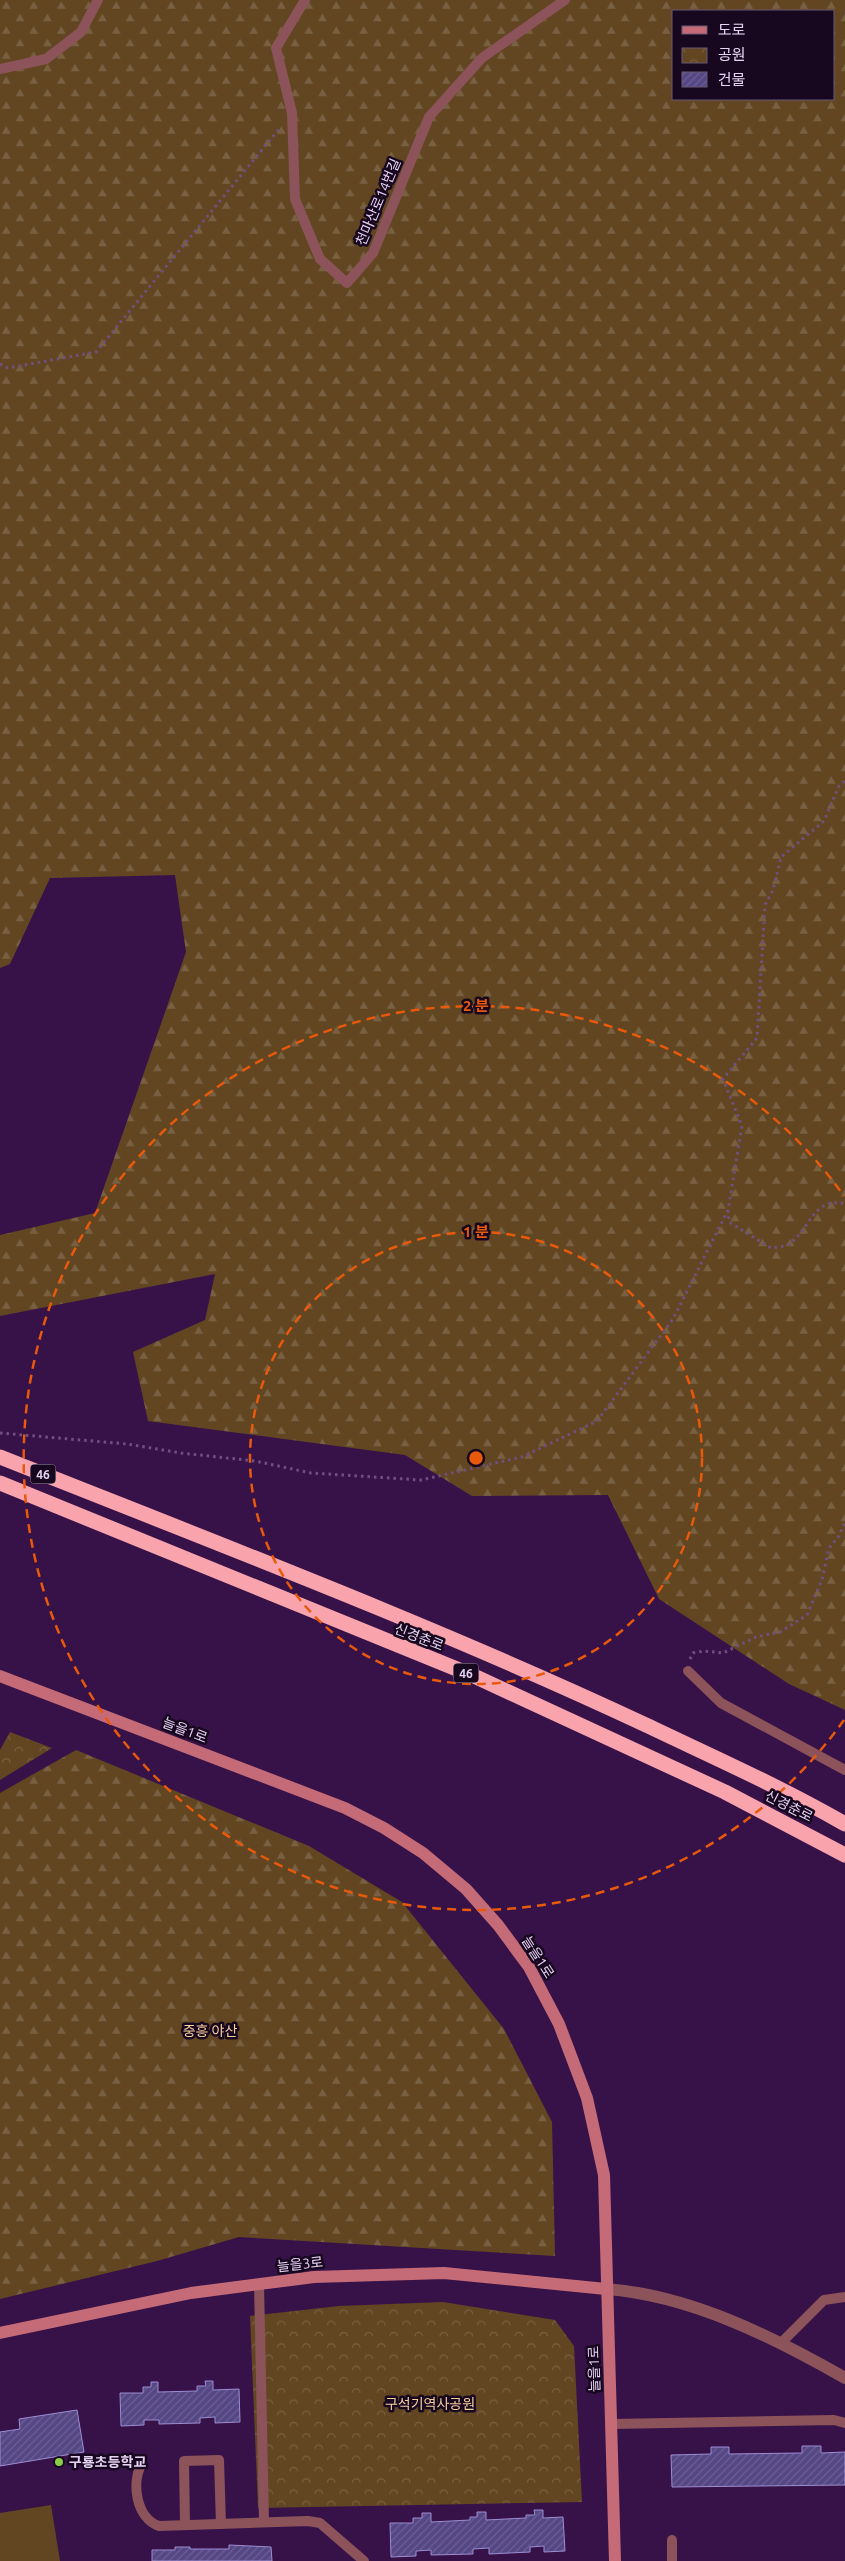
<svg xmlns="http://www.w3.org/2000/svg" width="845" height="2561" font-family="Ubuntu,'Noto Sans KR',sans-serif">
<defs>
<pattern id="forest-firs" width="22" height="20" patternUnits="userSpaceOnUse" patternTransform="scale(1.25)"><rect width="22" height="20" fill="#624621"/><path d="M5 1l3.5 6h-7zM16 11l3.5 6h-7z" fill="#786042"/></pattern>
<pattern id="park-crowns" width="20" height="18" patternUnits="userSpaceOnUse" patternTransform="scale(1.25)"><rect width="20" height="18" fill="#624621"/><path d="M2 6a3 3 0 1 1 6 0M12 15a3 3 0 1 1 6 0" fill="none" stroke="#786042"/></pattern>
<pattern id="building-hatch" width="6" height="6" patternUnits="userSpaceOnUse" patternTransform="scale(1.25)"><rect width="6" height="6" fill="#554684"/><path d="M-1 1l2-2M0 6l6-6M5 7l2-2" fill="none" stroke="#6d6096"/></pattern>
</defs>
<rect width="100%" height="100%" fill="#371248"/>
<!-- grass -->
<polygon fill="#624621" points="51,2505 60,2561 0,2561 0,2513"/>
<!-- forest -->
<g fill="url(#forest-firs)" fill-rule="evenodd">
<path d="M0 0H845V1710L789 1684 659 1599 608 1495 472 1496 405 1455 148 1421 133 1352 205 1320 215 1274 0 1316V1235L95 1213 186 952 175 875 50 878 10 964 0 968ZM674 11H834V99H674Z"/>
<polygon points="76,1750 309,1846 402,1902 504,2029 552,2122 555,2256 239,2237 157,2261 0,2299 0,1793"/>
</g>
<!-- park -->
<g fill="url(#park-crowns)">
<polygon points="10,1732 52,1748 0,1780 0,1750"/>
<polygon points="443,2302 555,2320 574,2346 582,2502 258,2508 250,2316 339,2306"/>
</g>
<!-- building -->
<g fill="url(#building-hatch)" stroke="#9c8ed2">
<polygon points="205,2381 213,2381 213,2390 239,2389 240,2422 215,2423 215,2417 200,2418 200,2423 159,2424 159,2420 144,2420 144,2425 121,2426 120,2393 143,2393 143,2387 151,2387 151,2382 158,2382 158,2392 197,2391 197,2386 206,2386"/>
<polygon points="77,2410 84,2452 0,2466 0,2432 20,2429 19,2419"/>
<polygon points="802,2446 821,2446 821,2453 845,2452 845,2485 672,2487 671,2455 711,2454 711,2447 729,2447 729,2454 802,2453"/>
<polygon points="534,2510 543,2510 543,2518 563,2517 565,2551 544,2552 544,2546 530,2547 530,2552 489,2554 489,2548 473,2549 473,2554 431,2555 431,2550 416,2551 416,2556 391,2557 390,2523 413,2523 413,2518 422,2518 422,2513 431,2513 431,2522 470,2520 470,2517 477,2517 477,2512 486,2512 486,2520 526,2518 526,2515 535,2515"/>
<polygon points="229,2545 271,2547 272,2561 152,2561 152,2550 175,2550 175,2547 190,2547 190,2549 229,2549"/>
</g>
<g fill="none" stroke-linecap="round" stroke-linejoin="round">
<!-- path -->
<g stroke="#705080" stroke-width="3" stroke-dasharray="2.5 4" stroke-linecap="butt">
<polyline points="0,364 8,368 96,352 279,129"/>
<path d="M728 1210 729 1222 771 1248C776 1247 782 1247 787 1245 809 1233 813 1195 845 1204"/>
<polyline points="0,1433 127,1444 181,1453 255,1461 311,1473 421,1480 522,1457 597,1421 673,1319 728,1210 742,1126 723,1079 757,1038 765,905 773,890 781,857 824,821 839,786 845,781"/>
<polyline points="690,1659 693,1653 704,1651 723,1653 756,1637 780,1632 807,1615 822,1580 829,1548 839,1536 845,1522"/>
</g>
<!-- lane -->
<g stroke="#8c535a" stroke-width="10">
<polyline points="305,0 276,48 292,113 295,199 320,259 347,283 373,253 429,117 482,58 565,0"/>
<polyline points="0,69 46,59 81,32 98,0"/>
<polyline points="688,1671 721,1703 845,1770"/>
<polyline points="259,2284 264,2522"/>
<polyline points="782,2342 824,2300 845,2297"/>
<polyline points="612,2424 834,2420 845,2423"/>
<path d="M142 2463C131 2483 136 2518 159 2526L308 2521 320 2523 364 2561"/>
<polyline points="185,2525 184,2461 219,2460 221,2524"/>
<polyline points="672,2540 672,2561"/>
</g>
<!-- street -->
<path stroke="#8c535a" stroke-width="12" d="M606 2289C690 2295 773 2337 845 2378"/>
<!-- secondary -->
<g stroke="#c56b77" stroke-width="12">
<polyline points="0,1676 345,1808 384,1828 423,1853 466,1889 498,1925 529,1967 559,2024 587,2098 604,2175 615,2561"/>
<polyline points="0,2333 191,2293 314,2277 444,2273 606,2289"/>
</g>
<!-- highway -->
<g stroke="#f9a4ad" stroke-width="15">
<path d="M0 1457C216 1543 435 1626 646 1725 713 1757 781 1787 845 1824"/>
<polyline points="0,1483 474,1676 725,1792 845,1855"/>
</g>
</g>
<!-- distance rings -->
<g fill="none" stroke="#e8590c" stroke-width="2.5" stroke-dasharray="9 6">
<circle cx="476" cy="1458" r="226"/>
<path d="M844 1720A452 452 0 1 1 844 1196"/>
</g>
<!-- markers -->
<circle fill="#89ce48" stroke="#17081f" stroke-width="2" cx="59" cy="2462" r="5"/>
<g text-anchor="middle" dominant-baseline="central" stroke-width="5" stroke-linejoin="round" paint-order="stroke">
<!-- shield labels -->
<g fill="#17081f" stroke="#a895b3" stroke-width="1">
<rect x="30.5" y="1464.5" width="25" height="19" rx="4"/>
<rect x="453.5" y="1663.5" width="25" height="19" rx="4"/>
</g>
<g font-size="12" font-weight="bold" fill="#e6d2f3">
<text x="43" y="1474">46</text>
<text x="466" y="1673">46</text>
</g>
<!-- street labels -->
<g font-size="14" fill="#e6d2f3" stroke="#17081f">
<text transform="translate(378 202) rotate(-67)">천마산로14번길</text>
<text transform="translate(419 1637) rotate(21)">신경춘로</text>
<text transform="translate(185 1730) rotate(21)">늘을1로</text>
<text transform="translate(789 1806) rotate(27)">신경춘로</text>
<text transform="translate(538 1957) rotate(57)">늘을1로</text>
<text transform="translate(300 2264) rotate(-6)">늘을3로</text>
<text transform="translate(594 2369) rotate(-92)">늘을1로</text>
</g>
<!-- park labels -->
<g font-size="14" fill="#f5cc9a" stroke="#17081f">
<text x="210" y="2031">중흥 야산</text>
<text x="430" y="2404">구석기역사공원</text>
</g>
<!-- poi labels -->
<g font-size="14" font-weight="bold" fill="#e6d2f3" stroke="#17081f" text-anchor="start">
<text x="69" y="2462">구룡초등학교</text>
</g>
</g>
<circle cx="476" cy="1458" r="8" fill="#e8590c" stroke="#17081f" stroke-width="2.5"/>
<g font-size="15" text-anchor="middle" font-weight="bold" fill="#e8590c" stroke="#17081f" stroke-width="5" stroke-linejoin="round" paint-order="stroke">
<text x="476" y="1011">2 분</text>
<text x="476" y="1237">1 분</text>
</g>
<!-- legend -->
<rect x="672" y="10" width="162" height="90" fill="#17081f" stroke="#6a5974"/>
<rect x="682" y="26" width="25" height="8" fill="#c56b77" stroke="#6a5974"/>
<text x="718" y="35" font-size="15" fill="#e6d2f3">도로</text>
<rect x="682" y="48" width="25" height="15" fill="url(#park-crowns)" stroke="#6a5974"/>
<text x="718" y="60" font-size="15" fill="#e6d2f3">공원</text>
<rect x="682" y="72" width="25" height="15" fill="url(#building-hatch)" stroke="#6a5974"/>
<text x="718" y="85" font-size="15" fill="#e6d2f3">건물</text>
</svg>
